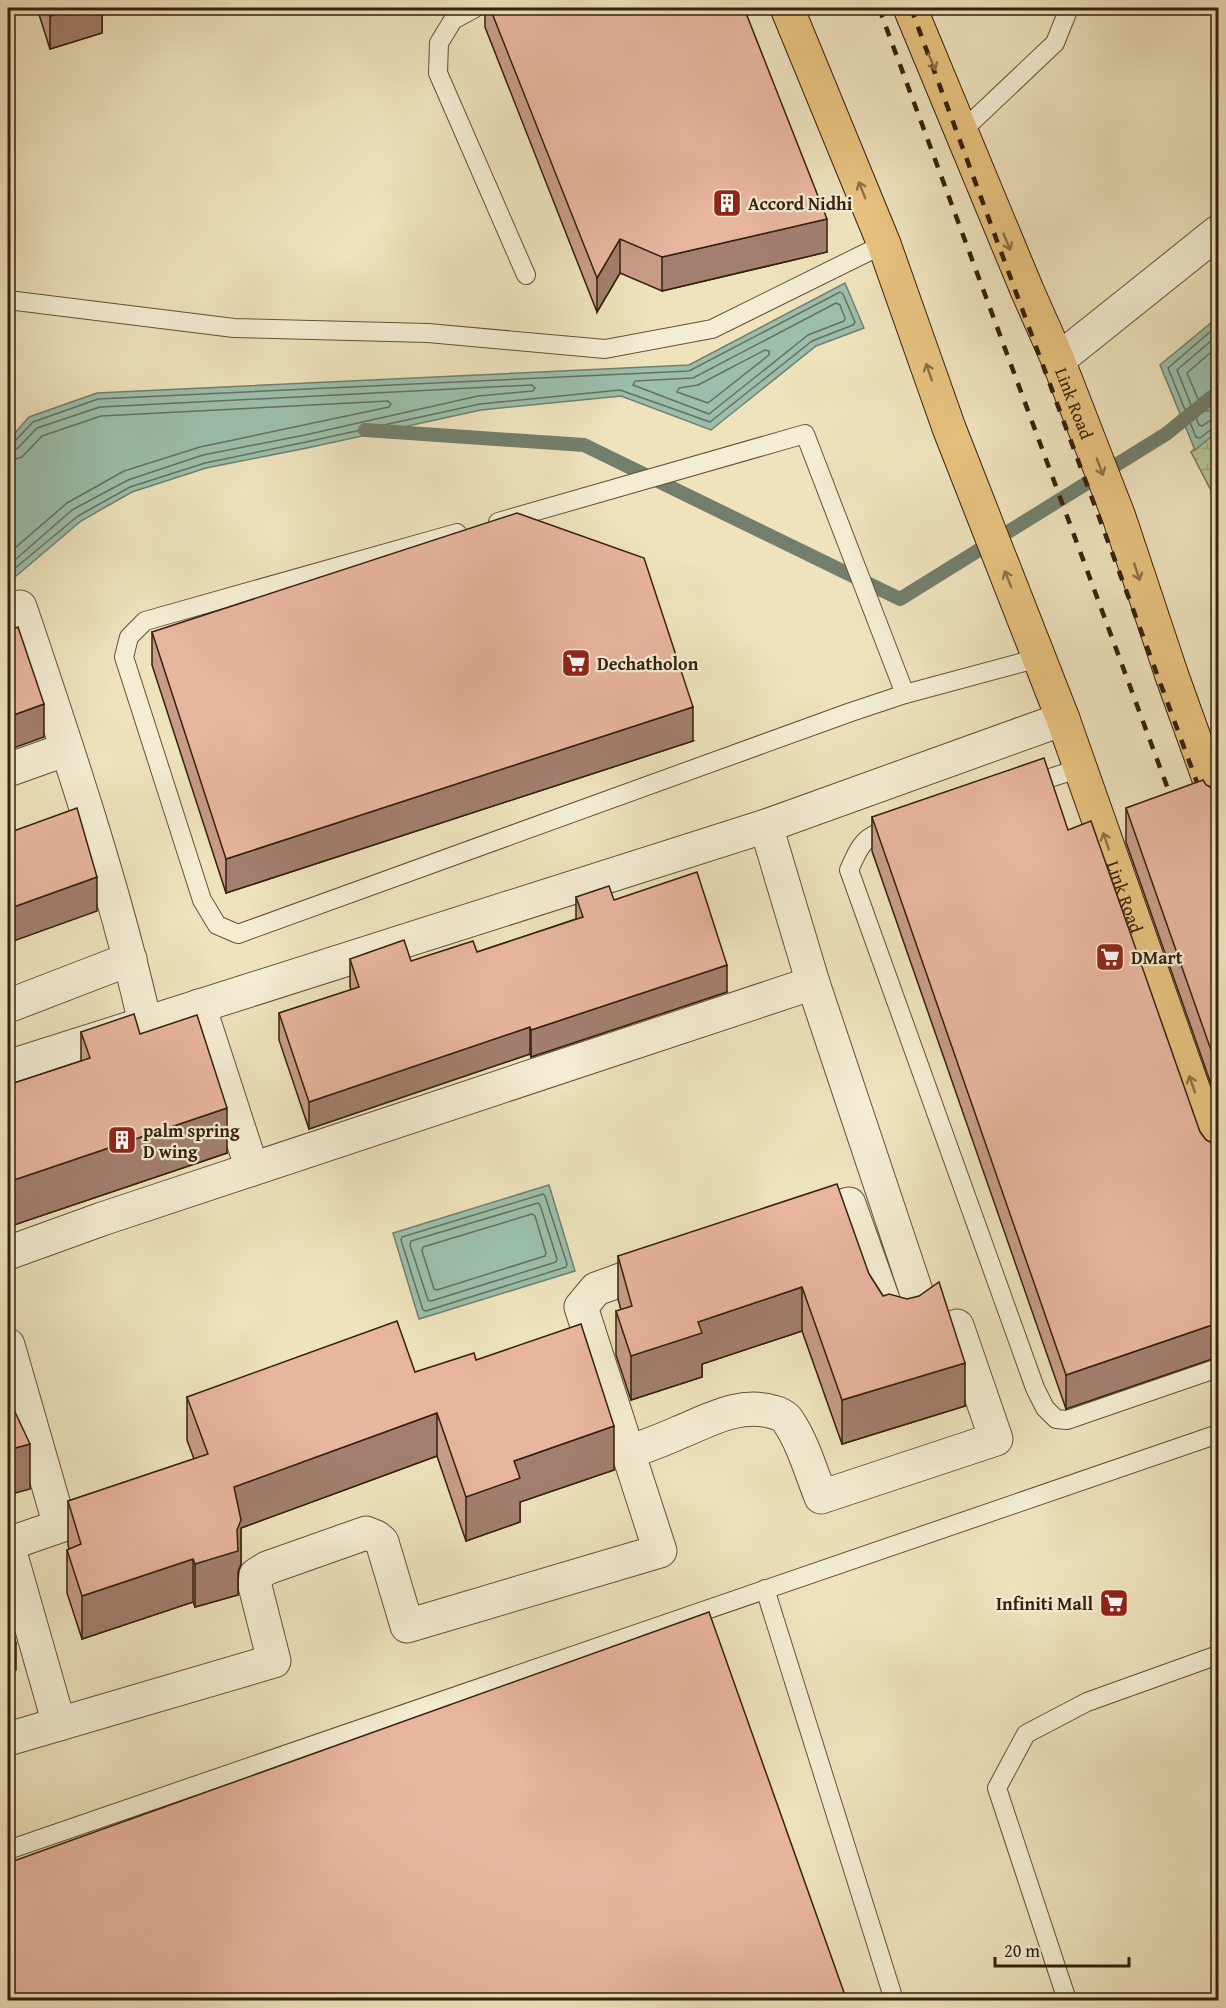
<svg xmlns="http://www.w3.org/2000/svg" width="1226" height="2008" font-family="'Gentium Book Plus',serif">
<defs>
<pattern id="wetland-marsh" width="20" height="14" patternUnits="userSpaceOnUse" patternTransform="scale(1.5)"><rect width="20" height="14" fill="#b6c493"/><path d="M1 5h8M5 5V1M11 12h8M15 12V8" fill="none" stroke="#9da87e"/></pattern>
</defs>
<rect width="100%" height="100%" fill="#eee3bd"/>
<filter id="stains"><feTurbulence type="fractalNoise" baseFrequency=".00333" numOctaves="4"/><feColorMatrix values="0 0 0 0 .2 0 0 0 0 .09 0 0 0 0 .02 0 0 0 .5 -.17"/></filter>
<radialGradient id="worn" r=".72"><stop offset=".6" stop-color="#630" stop-opacity="0"/><stop offset="1" stop-color="#630" stop-opacity=".3"/></radialGradient>
<!-- wetland -->
<polygon fill="url(#wetland-marsh)" stroke="#767250" stroke-width="1.5" points="1218,430 1218,504 1191,452"/>
<!-- water -->
<g fill="#9bbfac" stroke="#737f6c" stroke-width="1.5">
<polygon points="845,283 864,328 816,346 711,430 621,396 481,410 307,448 206,468 132,492 81,521 15,577 8,581 8,441 29,417 97,393 689,365"/>
<polygon points="1218,317 1218,431 1195,450 1160,365"/>
<polygon points="549,1185 575,1271 419,1319 393,1233"/>
</g>
<g fill="none" stroke-linecap="round" stroke-linejoin="round">
<!-- shore -->
<g stroke="#68705c" stroke-width="1.5">
<polygon points="836,303 840,305 845,318 844,321 808,335 709,414 633,385 635,381 693,378"/>
<polyline points="1218,325 1168,368 1196,437 1200,438 1213,428 1218,427"/>
<polyline points="1218,335 1177,370 1199,425 1202,426 1211,420 1218,419"/>
<polyline points="1218,346 1187,373 1203,411 1218,410"/>
<polygon points="765,350 769,351 769,355 708,403 677,392 679,388 698,385"/>
<polyline points="8,444 14,442 33,422 98,399 689,371 840,292 843,294 855,322 853,325 812,341 710,422 620,390 480,404 306,442 205,463 130,487 78,516 8,574"/>
<polyline points="8,452 18,448 37,428 100,407 532,385 535,388 533,391 478,396 305,435 203,455 128,480 72,510 8,566"/>
<polyline points="8,461 22,457 42,436 101,416 388,401 391,404 389,407 200,447 124,471 67,503 8,554"/>
<polygon points="543,1194 545,1196 567,1264 566,1267 426,1311 423,1310 401,1240 402,1237"/>
<polygon points="538,1203 540,1205 557,1259 556,1262 431,1301 428,1300 410,1245 411,1241"/>
<polygon points="532,1214 535,1216 546,1253 545,1256 437,1290 434,1289 422,1251 423,1247"/>
</g>
<!-- stream -->
<polyline stroke="#737f6c" stroke-width="14" points="365,430 584,445 900,599 1166,434 1218,392"/>
<!-- service casing -->
<g stroke="#645138" stroke-width="20">
<g id="service">
<polyline points="475,8 453,20 439,43 438,73 526,275"/>
<polyline points="961,132 1055,43 1069,8"/>
<polyline points="8,300 234,328 428,333 605,349 712,329 884,244"/>
<polyline points="498,522 805,434 905,694"/>
<polyline points="457,533 145,621 129,637 124,657 202,900 217,925 238,934 851,712 905,694 1039,658"/>
<polyline points="1028,785 1081,768"/>
<path d="M893 827C864 836 861 843 849 870L1035 1388 1045 1408 1056 1419 1067 1420 1218 1368"/>
<polyline points="765,1589 894,2000"/>
<polyline points="8,1850 1218,1434"/>
<polyline points="1067,2000 997,1788 1026,1734 1087,1702 1218,1655"/>
</g>
</g>
<!-- minor casing -->
<g stroke="#645138" stroke-width="35">
<g id="minor">
<polyline points="1058,360 1218,232"/>
<path d="M8 610 20 607C66 744 113 882 145 1023"/>
<polyline points="8,770 67,749"/>
<polyline points="766,826 813,983 924,1315 910,1324 895,1321 887,1311 849,1204 802,1219"/>
<polyline points="8,1006 130,959"/>
<polyline points="199,1006 252,1169"/>
<polyline points="8,1067 766,826 1063,719"/>
<polyline points="8,1253 102,1219 813,983"/>
<polyline points="8,1345 60,1526 8,1544"/>
<path d="M629 1452C646 1446 663 1440 680 1432 710 1420 740 1402 773 1412 778 1413 785 1416 788 1421 803 1443 811 1472 821 1497L996 1439 957 1326"/>
<polyline points="8,1545 59,1724"/>
<polyline points="8,1739 274,1661 255,1586 256,1575 267,1568 366,1533 376,1537 382,1542 407,1626 660,1551 581,1307 596,1289 662,1265"/>
</g>
</g>
<!-- primary casing -->
<g stroke="#36200c" stroke-width="35">
<g id="primary">
<path id="s1" d="M787 8 884 244 949 428 1063 719 1218 1159"/>
<path id="s2" d="M910 8 1027 290 1058 360 1119 517 1172 676 1218 804"/>
</g>
</g>
<!-- service -->
<use href="#service" stroke="#f4edd4" stroke-width="18"/>
<!-- minor -->
<use href="#minor" stroke="#f4edd4" stroke-width="33"/>
<!-- primary -->
<use href="#primary" stroke="#e7c27e" stroke-width="33"/>
<!-- rail -->
<g stroke="#36200c" stroke-width="4.5" stroke-dasharray="10 10" stroke-linecap="butt">
<polyline points="879,8 1175,808"/>
<polyline points="911,8 1202,796"/>
</g>
</g>
<!-- wall -->
<g fill="#c89c89" stroke="#36200c" stroke-width="1.5">
<polygon points="37,8 102,8 102,33 50,49"/>
<polygon points="485,8 744,8 827,252 662,291 620,273 597,312 485,27"/>
<polygon points="152,632 693,741 226,893 152,665"/>
<polygon points="1206,785 1214,789 1218,788 1218,1104 1126,842 1126,808"/>
<polygon points="872,817 1068,830 1200,1132 1206,1140 1214,1144 1066,1409 872,851"/>
<polygon points="576,897 614,900 727,992 531,1057 530,1054 309,1129 279,1040 279,1013 351,990 350,986 350,959 411,961 477,952 576,919"/>
<polygon points="81,1032 140,1034 227,1153 8,1227 8,1085 81,1061"/>
<polygon points="618,1256 869,1274 883,1296 965,1406 842,1444 802,1331 702,1364 702,1377 631,1400 616,1355 616,1311 621,1310 618,1299"/>
<polygon points="476,1360 614,1470 520,1502 520,1522 466,1541 437,1456 241,1528 241,1564 238,1572 238,1595 195,1607 193,1602 82,1639 67,1593 67,1550 69,1549 68,1545 68,1501 194,1459 187,1440 187,1397 415,1372"/>
</g>
<!-- shaded-wall -->
<g fill="#a27f6f" stroke="#36200c" stroke-width="1.5">
<polygon points="75,8 102,8 102,33 50,49 50,16"/>
<polygon points="827,219 827,252 662,291 662,257"/>
<polygon points="620,239 620,273 597,312 597,278"/>
<polygon points="44,704 44,737 8,750 8,717"/>
<polygon points="693,707 693,741 226,893 226,859"/>
<polygon points="97,877 97,911 8,943 8,909"/>
<polygon points="727,965 727,992 531,1057 531,1030"/>
<polygon points="530,1027 530,1054 309,1129 309,1102"/>
<polygon points="227,1108 227,1153 8,1227 8,1182"/>
<polygon points="802,1287 802,1331 702,1364 702,1377 631,1400 631,1356 698,1322"/>
<polygon points="1218,1323 1218,1357 1066,1409 1066,1375"/>
<polygon points="965,1363 965,1406 842,1444 842,1400"/>
<polygon points="437,1413 437,1456 241,1528 241,1564 238,1572 238,1595 195,1607 195,1564 234,1487"/>
<polygon points="614,1426 614,1470 520,1502 520,1522 466,1541 466,1497 514,1461"/>
<polygon points="30,1444 30,1489 8,1495 8,1450"/>
<polygon points="193,1559 193,1602 82,1639 82,1596"/>
<polygon points="16,1643 16,1670 8,1672 8,1645"/>
</g>
<!-- building -->
<g fill="#e8b59f" stroke="#36200c" stroke-width="1.5">
<polygon points="47,8 75,8 50,16"/>
<polygon points="490,8 744,8 827,219 662,257 620,239 597,278"/>
<polygon points="517,513 644,558 693,707 226,859 152,632"/>
<polygon points="18,627 44,704 8,717 8,631"/>
<polygon points="1044,758 1068,830 1091,821 1200,1132 1206,1140 1214,1144 1218,1143 1218,1323 1066,1375 872,817"/>
<polygon points="1203,780 1206,785 1214,789 1218,788 1218,1070 1126,808"/>
<polygon points="77,808 97,877 8,909 8,833"/>
<polygon points="697,872 727,965 531,1030 530,1027 309,1102 279,1013 359,987 350,959 404,940 411,961 473,941 477,952 583,917 576,897 609,886 614,900"/>
<polygon points="134,1014 140,1034 197,1015 227,1108 8,1182 8,1085 90,1058 81,1032"/>
<polygon points="837,1184 869,1274 883,1296 889,1294 907,1299 919,1296 939,1282 965,1363 842,1400 802,1287 698,1322 702,1333 631,1356 616,1311 632,1306 618,1256"/>
<polygon points="397,1321 415,1372 474,1353 476,1360 581,1324 614,1426 514,1461 520,1478 466,1497 437,1413 234,1487 241,1520 237,1530 238,1551 195,1564 193,1559 82,1596 67,1550 81,1544 68,1501 208,1454 187,1397"/>
<polygon points="8,1397 30,1444 8,1450"/>
<polygon points="709,1612 847,2001 8,2001 8,1863"/>
<polygon points="8,1617 16,1643 8,1645"/>
</g>
<!-- one-way arrows -->
<defs><path id="oneway-shaft" d="M-6 0H5M1.5-3L5.5 0L1.5 3" fill="none" stroke-width="1.6" stroke-linecap="round" stroke-linejoin="round" transform="scale(1.5)"/></defs>
<g stroke="#8e7145">
<use href="#oneway-shaft" transform="translate(932 62) rotate(67)"/>
<use href="#oneway-shaft" transform="translate(862 190) rotate(-112)"/>
<use href="#oneway-shaft" transform="translate(1007 242) rotate(67)"/>
<use href="#oneway-shaft" transform="translate(929 372) rotate(-109)"/>
<use href="#oneway-shaft" transform="translate(1100 467) rotate(69)"/>
<use href="#oneway-shaft" transform="translate(1137 572) rotate(72)"/>
<use href="#oneway-shaft" transform="translate(1008 579) rotate(-112)"/>
<use href="#oneway-shaft" transform="translate(1106 841) rotate(-109)"/>
<use href="#oneway-shaft" transform="translate(1192 1084) rotate(-109)"/>
</g>
<!-- icons -->
<defs>
<g id="building-square" transform="scale(1.5)"><rect x="-9" y="-9" width="18" height="18" rx="4" fill="#8f2418" stroke="#f4edd4"/><path d="M-4-6H4V6H1V3H-1V6H-4ZM-2.5-4.3h1.7v1.8h-1.7ZM.8-4.3h1.7v1.8H.8ZM-2.5-1h1.7V.8h-1.7ZM.8-1h1.7V.8H.8Z" fill="#fff"/></g>
<g id="supermarket-square" transform="scale(1.5)"><rect x="-9" y="-9" width="18" height="18" rx="4" fill="#8f2418" stroke="#f4edd4"/><path d="M-6-5.5h2.5l.6 2H6L4.5 2H-2.5L-4.4-4H-6ZM-1.5 3.2a1.3 1.3 0 1 0 .1 0ZM3 3.2a1.3 1.3 0 1 0 .1 0Z" fill="#fff"/></g>
</defs>
<g fill-rule="evenodd">
<use href="#building-square" x="727" y="203"/>
<use href="#supermarket-square" x="576" y="663"/>
<use href="#supermarket-square" x="1110" y="957"/>
<use href="#building-square" x="122" y="1140"/>
<use href="#supermarket-square" x="1114" y="1603"/>
</g>
<g text-anchor="middle" dominant-baseline="central" stroke-width="4.5" stroke-linejoin="round" paint-order="stroke">
<!-- poi labels -->
<g font-size="18" font-weight="bold" fill="#36200c" stroke="#f4edd4" text-anchor="start">
<text x="748" y="203">Accord Nidhi</text>
<text x="597" y="663">Dechatholon</text>
<text x="1131" y="957">DMart</text>
<text x="143" y="1130">palm spring<tspan x="143" dy="21">D wing</tspan></text>
<text x="1093" y="1603" text-anchor="end">Infiniti Mall</text>
</g>
<!-- street labels -->
<g font-size="18" fill="#36200c" stroke="#f4edd4">
<text stroke="none"><textPath href="#s2" startOffset="428">Link Road</textPath></text>
<text stroke="none"><textPath href="#s1" startOffset="951">Link Road</textPath></text>
</g>
</g>
<!-- margin -->
<rect width="1226" height="2008" fill="none" stroke="#eee3bd" stroke-width="30"/>
<rect x="9" y="9" width="1208" height="1990" fill="none" stroke="#36200c" stroke-width="3"/>
<rect x="15" y="15" width="1196" height="1978" fill="none" stroke="#36200c" stroke-width="1.5"/>
<!-- scale -->
<path d="M995 1957v9h134v-9" fill="none" stroke="#36200c" stroke-width="3"/>
<text x="1004" y="1957" font-size="18" fill="#36200c" stroke="#f4edd4" stroke-width="4.5" paint-order="stroke">20 m</text>
<rect width="100%" height="100%" filter="url(#stains)"/>
<rect width="100%" height="100%" fill="url(#worn)"/>
</svg>
